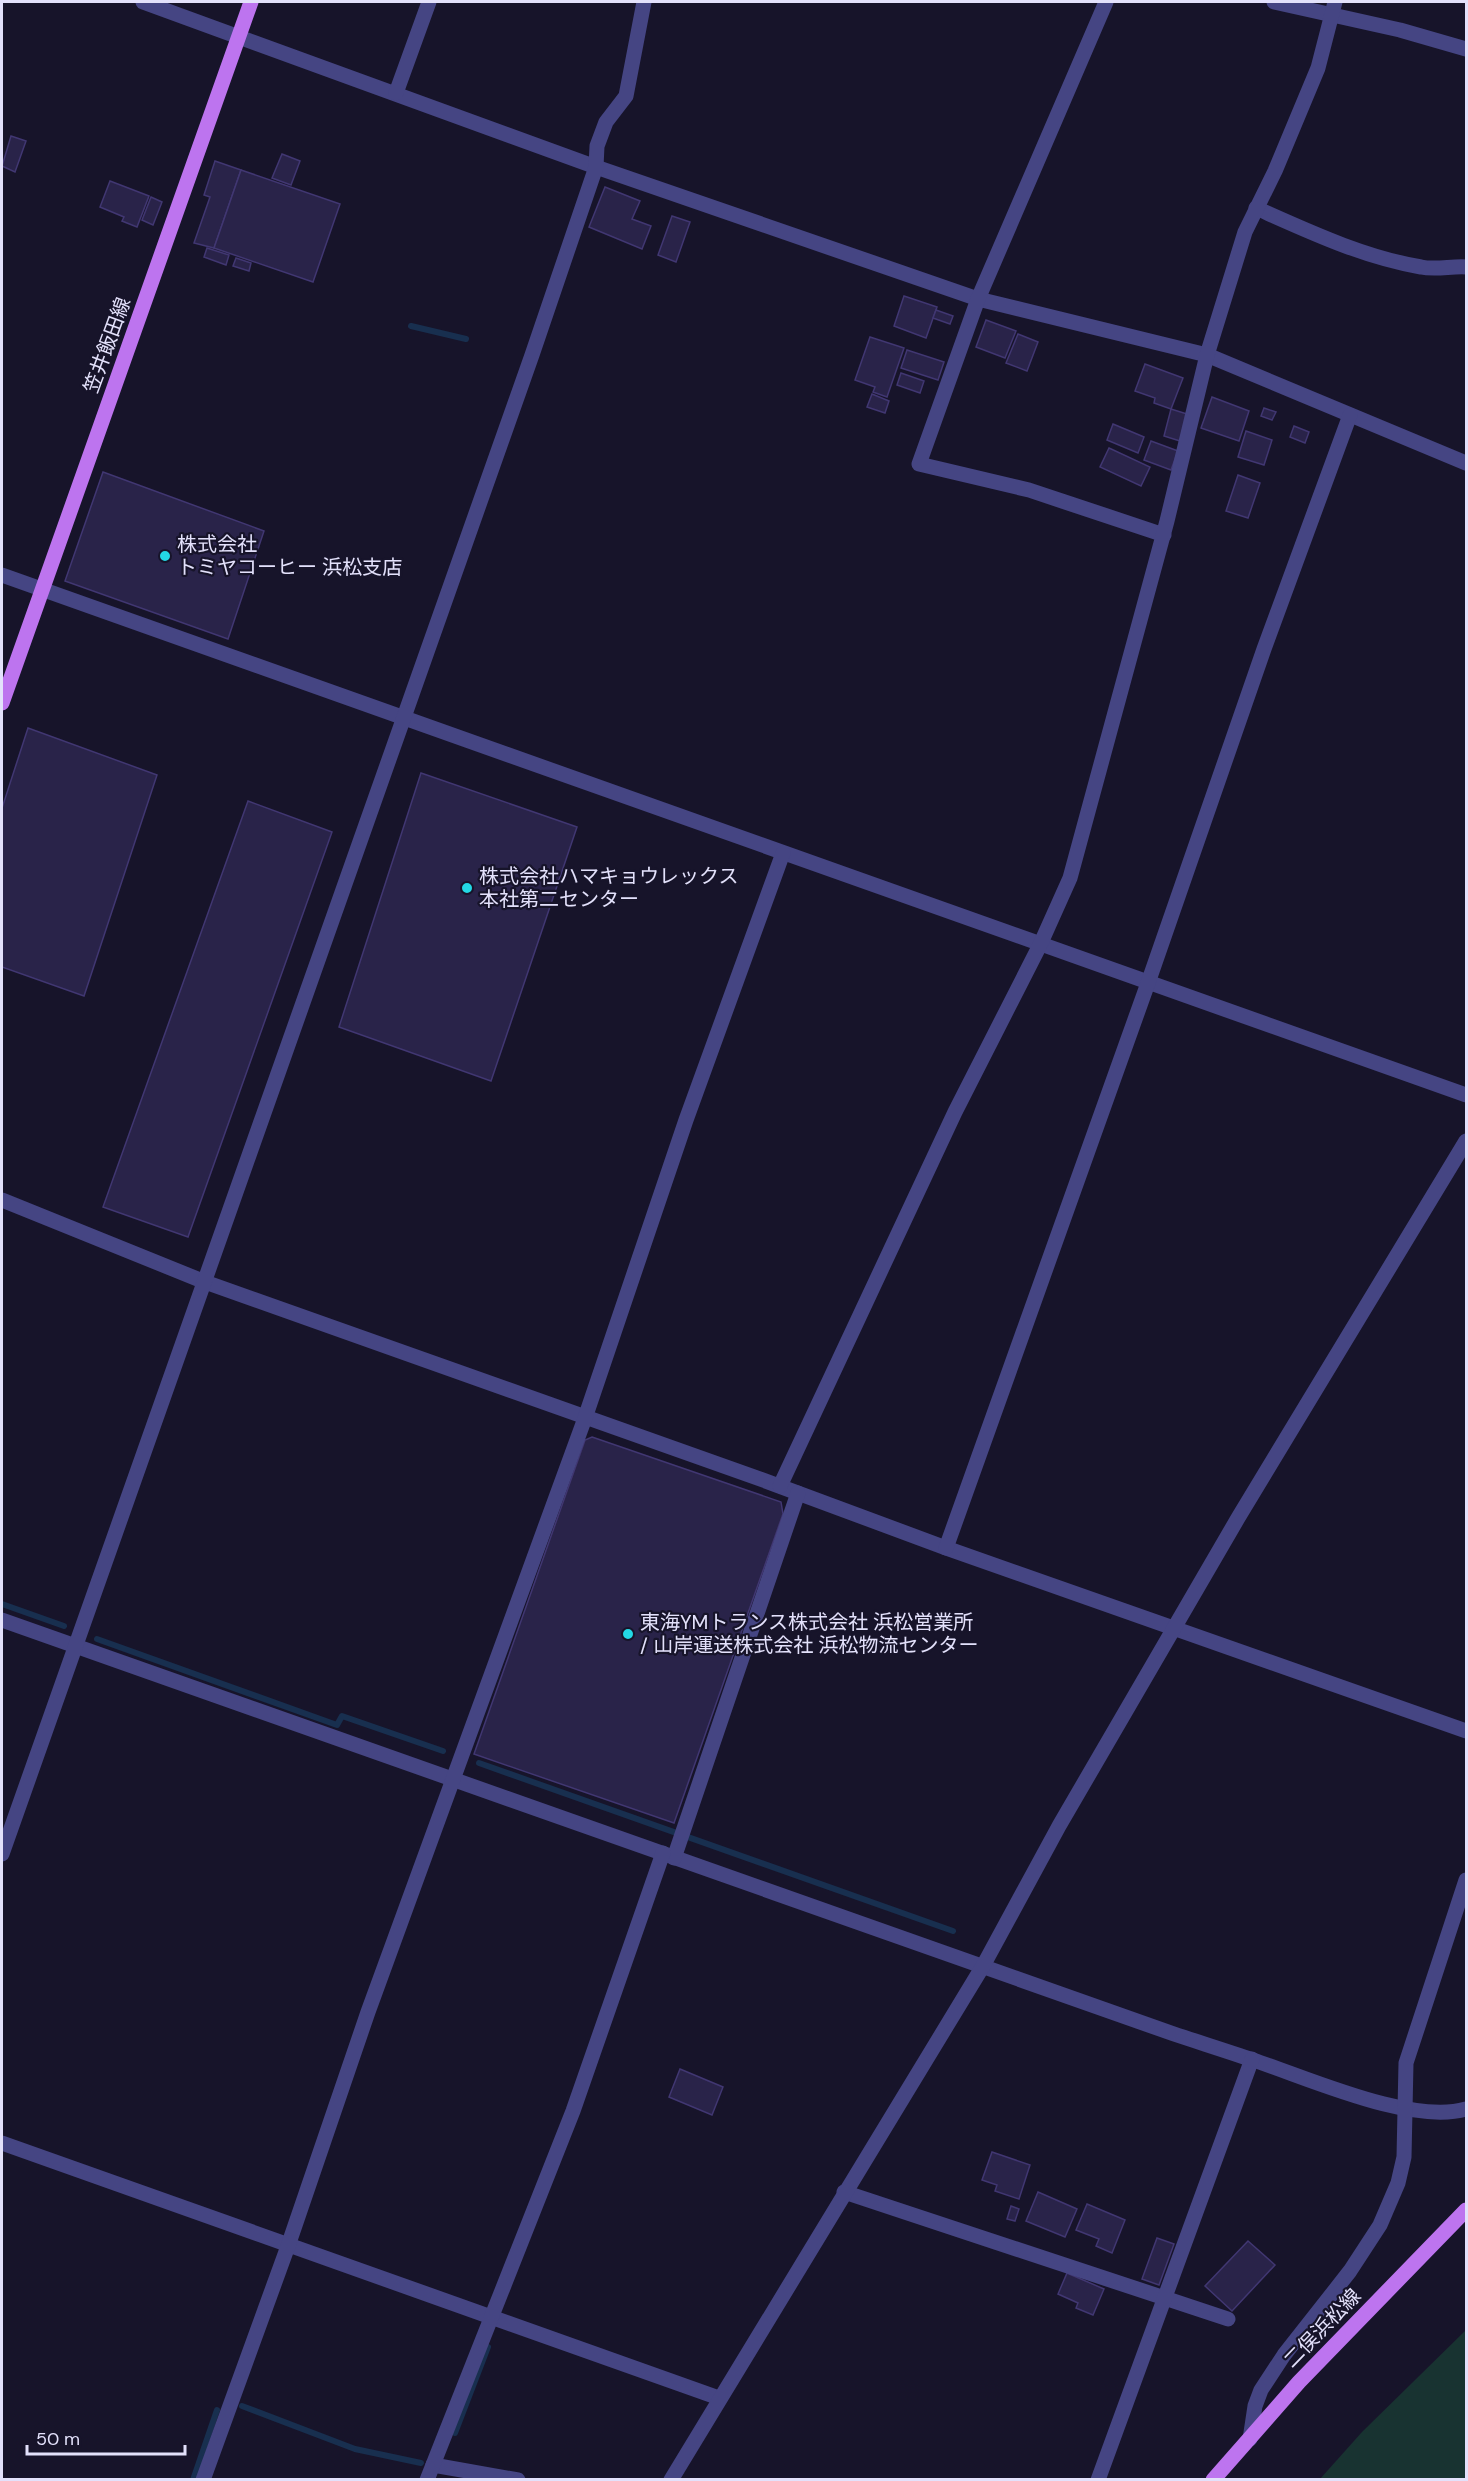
<svg xmlns="http://www.w3.org/2000/svg" width="1468" height="2481" font-family="'DM Sans','Noto Sans JP',sans-serif">
<rect width="100%" height="100%" fill="#17142a"/>
<!-- green -->
<polygon fill="#183331" points="1466,2330 1466,2479 1320,2479 1362,2432"/>
<g fill="none" stroke-linecap="round" stroke-linejoin="round">
<!-- stream -->
<g stroke="#182f4f" stroke-width="6">
<polyline points="411,326 466,339"/>
<polyline points="2,1604 64,1626"/>
<polyline points="97,1639 337,1725 342,1716 443,1751"/>
<polyline points="479,1763 953,1931"/>
<polyline points="242,2406 355,2449 421,2463"/>
<polyline points="455,2433 488,2347"/>
<polyline points="193,2480 217,2410"/>
</g>
</g>
<!-- building -->
<g fill="#292349" stroke="#413772" stroke-width="1.5">
<polygon points="11,136 26,141 15,172 2,166"/>
<polygon points="282,154 300,161 291,185 272,178"/>
<polygon points="215,161 241,170 214,248 194,243 210,197 204,195"/>
<polygon points="241,170 340,204 313,282 214,248"/>
<polygon points="110,181 149,196 137,227 122,221 124,217 100,207"/>
<polygon points="605,187 640,201 632,219 651,226 642,249 589,227"/>
<polygon points="151,197 162,202 153,225 142,220"/>
<polygon points="672,216 690,222 676,262 658,255"/>
<polygon points="207,248 229,255 226,265 204,257"/>
<polygon points="236,258 251,263 249,271 233,266"/>
<polygon points="904,296 937,307 926,338 894,326"/>
<polygon points="936,310 953,316 950,324 933,318"/>
<polygon points="986,320 1016,331 1005,358 976,347"/>
<polygon points="1018,334 1038,342 1027,371 1006,363"/>
<polygon points="870,337 904,348 887,397 873,392 875,387 855,380"/>
<polygon points="907,350 944,362 938,380 901,368"/>
<polygon points="1145,364 1183,378 1171,409 1154,403 1155,398 1135,391"/>
<polygon points="901,373 924,381 920,393 897,385"/>
<polygon points="872,394 889,401 885,413 867,407"/>
<polygon points="1212,397 1249,411 1239,441 1201,428"/>
<polygon points="1264,408 1276,412 1272,420 1261,416"/>
<polygon points="1171,409 1187,414 1180,441 1164,436"/>
<polygon points="1113,424 1144,437 1138,453 1107,440"/>
<polygon points="1294,426 1309,432 1305,443 1290,437"/>
<polygon points="1246,431 1272,440 1264,465 1238,457"/>
<polygon points="1151,441 1178,451 1171,470 1144,460"/>
<polygon points="1109,448 1150,467 1141,486 1100,467"/>
<polygon points="103,472 264,531 228,639 65,581"/>
<polygon points="1238,475 1260,483 1248,518 1226,511"/>
<polygon points="28,728 157,775 84,996 2,967 2,808"/>
<polygon points="421,773 577,827 491,1081 339,1027"/>
<polygon points="248,801 332,832 188,1237 103,1207"/>
<polygon points="592,1437 781,1502 783,1514 674,1823 474,1754 585,1440"/>
<polygon points="680,2069 723,2087 712,2115 669,2097"/>
<polygon points="992,2152 1030,2165 1019,2199 995,2191 997,2185 982,2180"/>
<polygon points="1038,2192 1077,2209 1065,2237 1026,2221"/>
<polygon points="1087,2204 1125,2220 1112,2253 1096,2246 1099,2239 1076,2230"/>
<polygon points="1011,2206 1019,2209 1015,2221 1007,2219"/>
<polygon points="1157,2238 1174,2244 1159,2285 1142,2279"/>
<polygon points="1248,2241 1275,2265 1232,2311 1205,2286"/>
<polygon points="1067,2273 1104,2289 1093,2315 1076,2308 1078,2303 1058,2294"/>
</g>
<g fill="none" stroke-linecap="round" stroke-linejoin="round">
<!-- minor -->
<g stroke="#454583" stroke-width="15">
<polyline points="143,2 596,167 978,299 1207,355 1466,463"/>
<polyline points="1106,2 978,299 919,464 1029,490 1164,535"/>
<polyline points="1274,2 1400,30 1466,49"/>
<polyline points="396,93 429,2"/>
<path d="M1256 208C1310 232 1363 257 1421 267 1435 270 1452 266 1466 267"/>
<polyline points="2,575 1466,1095"/>
<polyline points="2,1200 205,1282 763,1480 946,1548 1466,1731"/>
<polyline points="780,1486 955,1112 1040,945 1070,878 1167,521 1207,355 1245,232 1275,171 1318,68 1335,2"/>
<polyline points="946,1548 1148,983 1264,649 1350,415"/>
<path d="M2 1620 1174 2034C1201 2043 1227 2051 1253 2060 1308 2078 1411 2125 1466 2109"/>
<polyline points="2,1854 532,355 596,167 597,146 606,122 626,96 644,2"/>
<polyline points="674,1858 798,1493"/>
<polyline points="2,2143 719,2398"/>
<polyline points="844,2192 1228,2319"/>
<polyline points="1250,2439 1255,2406 1261,2390 1284,2355 1350,2271 1380,2225 1398,2183 1404,2157 1406,2063 1466,1880"/>
<polyline points="433,2465 518,2480"/>
<polyline points="203,2480 288,2246 368,2012 585,1418 686,1120 783,853"/>
<polyline points="427,2480 573,2111 663,1853"/>
<polyline points="671,2480 983,1966 1059,1826 1238,1518 1466,1141"/>
<polyline points="1098,2480 1252,2059"/>
</g>
<!-- major -->
<g stroke="#bd74ef" stroke-width="15">
<polyline points="2,703 251,2"/>
<polyline points="1213,2480 1299,2382 1466,2210"/>
</g>
</g>
<!-- markers -->
<g fill="#23d8e5" stroke="#17142a" stroke-width="2">
<circle cx="165" cy="556" r="6"/>
<circle cx="467" cy="888" r="6"/>
<circle cx="628" cy="1634" r="6"/>
</g>
<g text-anchor="middle" dominant-baseline="central" stroke-width="4.5" stroke-linejoin="round" paint-order="stroke">
<!-- street labels -->
<g font-size="20" fill="#e3e1fb" stroke="#17142a">
<text transform="translate(107 345) rotate(-70)">笠井飯田線</text>
<text transform="translate(1322 2328) rotate(-46)">二俣浜松線</text>
</g>
<!-- poi labels -->
<g font-size="20" fill="#e3e1fb" stroke="#17142a" text-anchor="start">
<text x="177" y="544">株式会社<tspan x="177" dy="23">トミヤコーヒー 浜松支店</tspan></text>
<text x="479" y="876">株式会社ハマキョウレックス<tspan x="479" dy="23">本社第二センター</tspan></text>
<text x="640" y="1622">東海YMトランス株式会社 浜松営業所<tspan x="640" dy="23">/ 山岸運送株式会社 浜松物流センター</tspan></text>
</g>
</g>
<!-- border -->
<rect width="1468" height="2481" fill="none" stroke="#e3e1fb" stroke-width="6"/>
<!-- scale -->
<path d="M27 2445v9h158v-9" fill="none" stroke="#e3e1fb" stroke-width="3"/>
<text x="36" y="2445" font-size="18" fill="#e3e1fb" stroke="#17142a" stroke-width="4.5" paint-order="stroke">50 m</text>
</svg>
